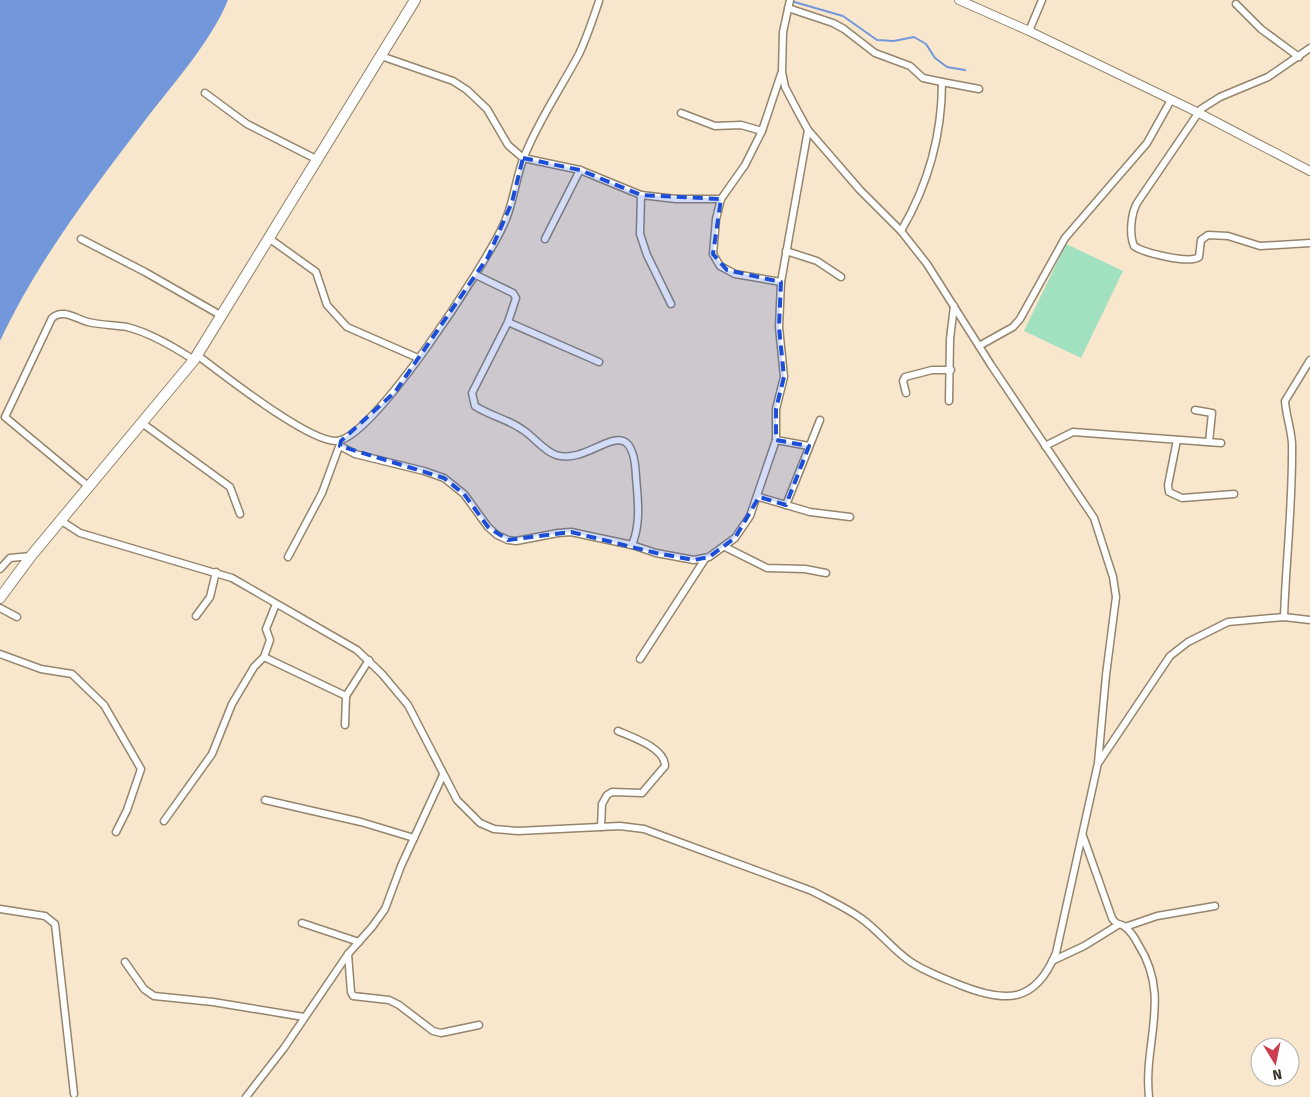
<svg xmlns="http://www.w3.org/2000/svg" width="1310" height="1097" font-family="'Fira Sans',sans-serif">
<rect width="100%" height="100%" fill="#f8e7cc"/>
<!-- green -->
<polygon fill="#a1e1c0" points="1066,244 1123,271 1081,358 1024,331"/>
<!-- water -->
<path fill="#7298db" d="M0 0H228C212 40 173 84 146 119 92 190 38 260 0 341Z"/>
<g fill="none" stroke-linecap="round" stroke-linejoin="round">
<!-- stream -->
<polyline stroke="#7298db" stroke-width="2" points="791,1 843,16 877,40 894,41 914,37 926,44 935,58 947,67 965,70"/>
<!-- minor casing -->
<g stroke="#94856c" stroke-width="9">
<g id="minor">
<polyline points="1236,4 1261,29 1299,57"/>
<path d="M788 8 833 23 844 29 875 53 910 66 923 78 942 82C942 135 928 185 901 231"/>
<polyline points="1029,31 1042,0"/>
<path d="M1310 48 1268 77 1220 97 1201 109 1137 203C1131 214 1129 234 1134 246 1144 253 1189 264 1199 257L1201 240 1208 235 1228 236 1260 246 1310 243"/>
<polyline points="381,56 453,81 467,90 487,109 508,145 523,158 580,170 641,195 676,199 721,199"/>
<polyline points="781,74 762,131 745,165 721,199 716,219 713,254 720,266 735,274 781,282 808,130"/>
<polyline points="942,82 979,89"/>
<polyline points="205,93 247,124 318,160"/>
<polyline points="681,113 715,126 741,125 762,131"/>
<polyline points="641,195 640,234 647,255 671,304"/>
<polyline points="81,239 145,272 222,316"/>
<polyline points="270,239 316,272 327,305 347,327 418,358"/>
<polyline points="545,239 580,170"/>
<polyline points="786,251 817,261 841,277"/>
<path d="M476 275 513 293 516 298 508 322 472 393 475 406C490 416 508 419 523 430 534 437 544 451 556 455 592 467 633 402 636 477 638 500 641 524 632 545"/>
<polyline points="508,322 599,362"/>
<polyline points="979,346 1013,327 1020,319 1065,238 1147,143 1171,100"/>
<path d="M197 355C223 374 309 443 337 441 374 438 486 263 503 226 514 204 515 179 524 157 538 121 561 88 579 54 587 37 593 19 599 1"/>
<polyline points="906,393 903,381 905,377 932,370 951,370"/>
<polyline points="949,401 950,339 954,306"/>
<polyline points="1195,410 1212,413 1209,442"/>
<polyline points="142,423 230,487 240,514"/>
<polyline points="776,440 809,446"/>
<polyline points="1177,440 1168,485 1169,492 1182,498 1234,494"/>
<polyline points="340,446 355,454 424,471 444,478 464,494 488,527 497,535 508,540 516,541 558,533 571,532 632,545 656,553 694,560 709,557 735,538 750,516 776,440 776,409 784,377 779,327 781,282"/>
<polyline points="1045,446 1073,432 1221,443"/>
<path d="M88 486 5 417 52 318C63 308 76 319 88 322 101 325 114 325 127 327 151 333 174 347 194 360"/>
<polyline points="759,497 810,512 850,517"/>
<polyline points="786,505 820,420"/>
<path d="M60 520 80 533 232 578 357 650 382 674 408 705 457 800 480 823 494 829 518 831 620 826 644 829 812 891C829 900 847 908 862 919 880 932 893 950 911 962 926 972 943 978 960 985 1005 1003 1035 1004 1056 953L1098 763 1106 675 1116 597 1113 577 1094 518 991 365 927 264 901 231 860 190 808 130 797 110 785 87 782 72 783 32 790 0"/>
<polyline points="725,547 767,568 805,569 826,573"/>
<polyline points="288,557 322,493 340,444"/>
<polyline points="0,569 10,558 31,556"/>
<polyline points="0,608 17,617"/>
<polyline points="196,616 210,597 216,572"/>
<path d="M1284 617C1286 559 1293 501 1292 443 1291 429 1286 415 1285 401L1310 360"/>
<polyline points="0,654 41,669 72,674 104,705 141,769 127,810 116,832"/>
<polyline points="264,657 346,696"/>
<polyline points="640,659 705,559"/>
<polyline points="345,725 346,696 369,660"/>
<polyline points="1099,762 1170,656 1188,642 1228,622 1284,617 1310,620"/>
<polyline points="265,800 361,822 414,838"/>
<polyline points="164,821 212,754 232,704 254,667 264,657 270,640 266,629 276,604"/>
<path d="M601 827 602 804 607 795 612 792 642 793 665 766C665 748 632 737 618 731"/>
<path d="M1083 836 1112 918C1116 925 1118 923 1124 926 1129 930 1135 938 1138 944 1172 997 1143 1042 1149 1097"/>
<polyline points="0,909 45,916 55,924 74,1094"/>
<polyline points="302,923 359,942"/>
<polyline points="1125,927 1157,916 1215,906"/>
<polyline points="348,954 351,992 353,996 389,1000 399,1005 433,1031 441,1033 479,1025"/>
<polyline points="1052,961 1084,946 1118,925"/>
<polyline points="125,962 144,989 154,996 213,1002 304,1017"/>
<polyline points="246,1097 284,1048 348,954 372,927 385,909 401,866 443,775"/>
</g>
</g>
<!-- tertiary casing -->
<g stroke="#94856c" stroke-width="10">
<polyline id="tertiary" points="959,0 1029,31 1199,113 1310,171"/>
</g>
<!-- trunk casing -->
<g stroke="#94856c" stroke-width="12">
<polyline id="trunk" points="0,598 31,556 194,360 415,0"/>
</g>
<!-- minor -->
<use href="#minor" stroke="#fff" stroke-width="6"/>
<!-- tertiary -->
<use href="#tertiary" stroke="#fff" stroke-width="8"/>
<!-- trunk -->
<use href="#trunk" stroke="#fff" stroke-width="10"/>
</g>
<!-- marked area -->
<path fill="#1d4ed8" fill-opacity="0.2" stroke="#1d4ed8" stroke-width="4" stroke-dasharray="10 6" stroke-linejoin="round" d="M523 158 580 170 641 195 721 199 713 254 727 270 781 282 779 327 784 377 776 409V440L809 446 786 505 759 497 735 538 709 557 694 560 656 553 571 532 508 540 488 527 464 494 444 478 340 446 341 441 395 392 488 257 512 202Z"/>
<!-- north arrow -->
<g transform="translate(1275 1062) rotate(170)"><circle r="24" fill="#ffffff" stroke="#b1afaa"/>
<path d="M0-4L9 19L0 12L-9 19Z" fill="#cd3d51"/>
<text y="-8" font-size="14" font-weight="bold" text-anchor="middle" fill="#3d362b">N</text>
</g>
</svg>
